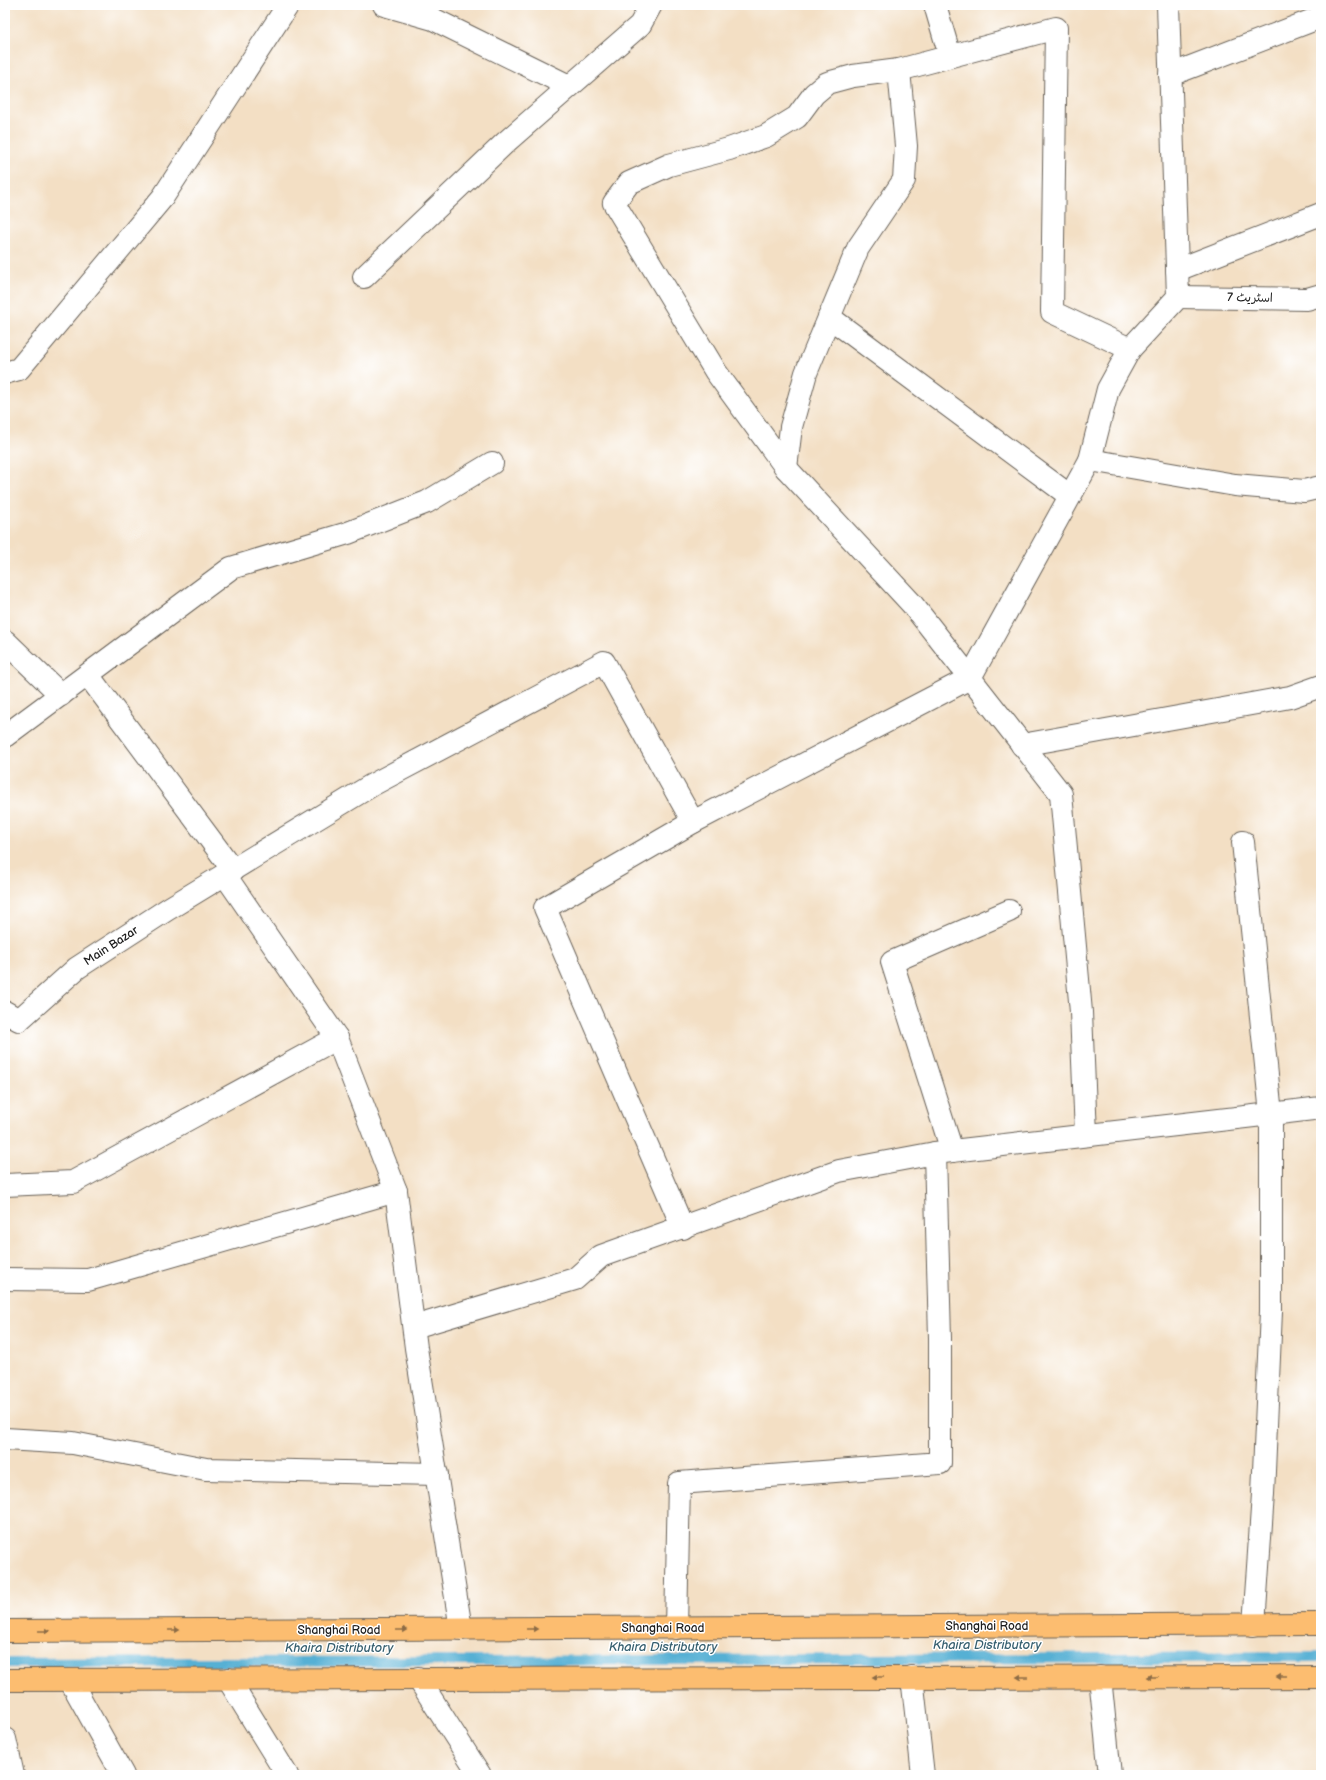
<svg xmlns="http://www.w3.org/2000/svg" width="1326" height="1780" font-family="'Balsamiq Sans','Playpen Sans Arabic',sans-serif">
<rect width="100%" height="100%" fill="#fff"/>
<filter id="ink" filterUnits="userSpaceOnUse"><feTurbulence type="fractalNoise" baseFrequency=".025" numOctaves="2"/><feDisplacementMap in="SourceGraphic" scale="8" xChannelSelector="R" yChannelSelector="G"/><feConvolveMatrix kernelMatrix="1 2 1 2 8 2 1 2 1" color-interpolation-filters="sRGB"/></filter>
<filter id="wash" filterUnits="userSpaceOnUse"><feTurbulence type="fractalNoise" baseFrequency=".012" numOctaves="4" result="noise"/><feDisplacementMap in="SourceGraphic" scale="16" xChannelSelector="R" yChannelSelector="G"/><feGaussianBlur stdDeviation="0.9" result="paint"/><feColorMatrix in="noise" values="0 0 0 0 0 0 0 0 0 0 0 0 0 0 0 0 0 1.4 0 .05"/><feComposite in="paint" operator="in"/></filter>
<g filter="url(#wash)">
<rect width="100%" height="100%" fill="#f3dfc4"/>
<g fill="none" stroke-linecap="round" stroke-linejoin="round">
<!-- stream -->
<polyline stroke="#56b0d4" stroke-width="10" points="5,1663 1321,1657"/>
</g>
</g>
<g filter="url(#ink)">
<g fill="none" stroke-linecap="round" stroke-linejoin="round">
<!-- minor casing -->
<g stroke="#676057" stroke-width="24">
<g id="minor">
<polyline points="384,5 433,19 569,86"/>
<polyline points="935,5 950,56"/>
<polyline points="1170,75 1321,17"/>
<polyline points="1177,270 1321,214"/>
<polyline points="364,277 506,142 640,25 651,5"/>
<polyline points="1178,297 1307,299 1321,295"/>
<polyline points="829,317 1070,496"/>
<polyline points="5,373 19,369 163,197 288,5"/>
<polyline points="1090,460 1108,389 1130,349 1178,297 1168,5"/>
<polyline points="786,468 791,427 806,373 858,248 904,180 906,146 899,70"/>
<polyline points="5,641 61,695"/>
<polyline points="88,675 233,870"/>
<polyline points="5,736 231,568 348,533 427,502 492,463"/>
<polyline points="1022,745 1290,697 1321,686"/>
<polyline points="1243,842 1271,1114 1321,1108"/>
<polyline points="225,875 337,1038 396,1191 416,1348 461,1629"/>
<polyline points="5,1012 19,1020 77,968 168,909 372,785 604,662 693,822 970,678 1090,460 1235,485 1304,491 1321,487"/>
<polyline points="1086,1135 1081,1012 1061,794 912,604 786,468 716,372 614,203 629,183 669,165 729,149 766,136 797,117 814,94 827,83 853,76 899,70 1056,28 1052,312 1130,349"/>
<polyline points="952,1151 892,962 1009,911"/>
<polyline points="935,1153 1271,1114 1271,1311 1263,1494 1254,1625"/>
<polyline points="5,1185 73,1182 337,1038"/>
<polyline points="683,1228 545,908 693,822"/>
<polyline points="5,1279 88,1280 396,1191"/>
<polyline points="414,1327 575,1279 601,1256 839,1171 935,1153 940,1338 940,1463 679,1483 676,1628"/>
<polyline points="5,1439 73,1443 206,1469 437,1474"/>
<polyline points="912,1677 923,1775"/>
<polyline points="1100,1677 1110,1775"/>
<polyline points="418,1678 480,1775"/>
<polyline points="228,1679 287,1775"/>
<polyline points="70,1680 123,1775"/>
<polyline points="5,1739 13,1775"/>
</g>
</g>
<!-- primary casing -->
<g stroke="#676057" stroke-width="24">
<g id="primary">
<polyline points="5,1631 1321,1624"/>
<polyline points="5,1680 1321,1677"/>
</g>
</g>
<!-- minor -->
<use href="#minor" stroke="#fff" stroke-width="22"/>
<!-- primary -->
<use href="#primary" stroke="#fcbd6f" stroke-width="22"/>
</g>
<!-- one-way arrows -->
<defs><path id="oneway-solid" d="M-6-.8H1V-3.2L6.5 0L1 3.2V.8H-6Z"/></defs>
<g fill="#8c6c46">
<use href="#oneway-solid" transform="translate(532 1629)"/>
<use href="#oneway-solid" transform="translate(174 1630)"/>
<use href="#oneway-solid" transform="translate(402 1630)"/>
<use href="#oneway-solid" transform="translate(44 1631)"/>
<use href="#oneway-solid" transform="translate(878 1677) rotate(180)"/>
<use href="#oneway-solid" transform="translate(1022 1677) rotate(180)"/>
<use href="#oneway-solid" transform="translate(1152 1677) rotate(180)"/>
<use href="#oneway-solid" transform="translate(1282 1677) rotate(180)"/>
</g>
</g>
<g text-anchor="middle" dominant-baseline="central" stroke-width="3" stroke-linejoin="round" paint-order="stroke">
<!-- street labels -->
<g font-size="12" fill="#1c1c1c" stroke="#fff">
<text transform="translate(1250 298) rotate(1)">اسٹریٹ 7</text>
<text transform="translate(111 946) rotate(-33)">Main Bazar</text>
<text x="987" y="1626">Shanghai Road</text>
<text x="663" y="1628">Shanghai Road</text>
<text x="339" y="1630">Shanghai Road</text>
</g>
<!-- water labels -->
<g font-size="13" font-style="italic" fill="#365f6f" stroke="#fff">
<text x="987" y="1645">Khaira Distributory</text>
<text x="663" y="1647">Khaira Distributory</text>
<text x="339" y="1648">Khaira Distributory</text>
</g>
</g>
<!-- margin -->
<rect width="1326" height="1780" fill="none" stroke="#fff" stroke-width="20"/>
</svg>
